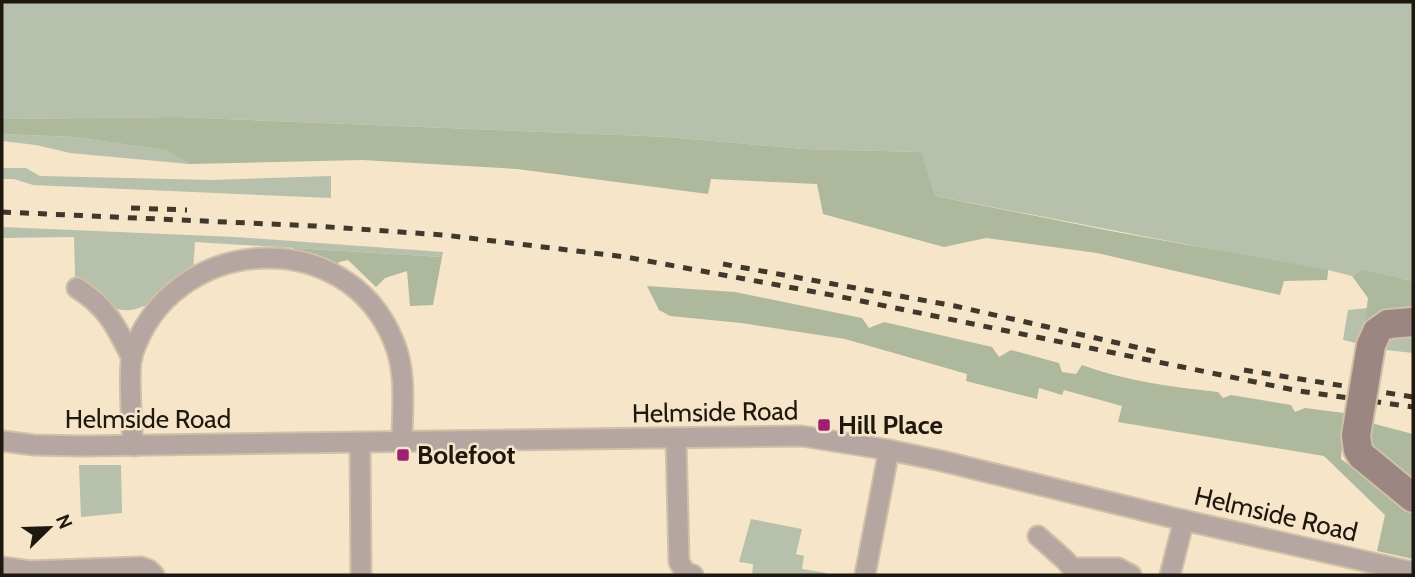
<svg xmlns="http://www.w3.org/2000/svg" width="1415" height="577" font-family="Cabin,sans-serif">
<rect width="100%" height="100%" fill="#f6e5c9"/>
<!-- green -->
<g fill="#b7c0ab">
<polygon points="2,2 1413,2 1413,281 1362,269 1352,276 1328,270 1327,280 1310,279 1236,254 935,196 920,152 804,149 668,137 176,117 2,119"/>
<polygon points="2,134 73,137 168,150 189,164 70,153 36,145 2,141"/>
<polygon points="2,168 26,168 40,176 212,180 331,176 331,198 33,185 14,179 2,179"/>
<path d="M2 227 235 237 443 252 442 257 195 242 193 271C173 286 144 317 117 309L75 277 74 237 2 238Z"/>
<polygon points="1368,308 1360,344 1343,340 1348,310"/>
<polygon points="1395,336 1413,336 1413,353 1386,350 1384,344"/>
<polygon points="79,465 121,465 122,513 81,517"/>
<polygon points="751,519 802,529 796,554 804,556 802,569 826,573 826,575 752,575 753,564 739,562"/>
</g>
<!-- forest -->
<g fill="#adb89c">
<polygon points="176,117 668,137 804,149 921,152 935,196 1116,232 1328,270 1327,280 1284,281 1280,295 1097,253 986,238 944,247 823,214 817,184 711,179 708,194 517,169 362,160 189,164 167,150 73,137 2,134 2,119"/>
<polygon points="294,248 442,257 433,305 410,306 407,271 385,278 376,287 348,260 339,262 335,268 293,254"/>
<polygon points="1362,269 1413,281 1413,315 1364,329 1368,298 1352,276"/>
<path d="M647 286 735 292 862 318 869 328 884 322 992 347 999 357 1011 350 1059 363 1062 372 1076 374 1082 365C1125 381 1173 387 1218 392L1223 398 1231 395 1291 405 1295 412 1305 408 1344 413 1341 459 1413 513V559L1377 551 1385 515 1324 456 1118 422 1122 406 1064 390 1062 395 1039 388 1037 399 966 381 967 374 845 339 741 323 670 316 659 310Z"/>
<polygon points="1371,423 1413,434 1413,481 1367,444"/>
</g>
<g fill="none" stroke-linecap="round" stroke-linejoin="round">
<!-- minor casing -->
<g stroke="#cfc0a7" stroke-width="23">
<g id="minor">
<path d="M77 288C107 307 116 326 132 358"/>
<polyline points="676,439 679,562 685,572 693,575"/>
<polyline points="2,441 34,445 83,446 802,436 889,450 942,461 1174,518 1413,572"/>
<polyline points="360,443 361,575"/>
<path d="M133 446C132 429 128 369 132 356 170 234 346 222 394 342 407 373 402 410 402 442"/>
<polyline points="1038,536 1065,560 1072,568 1118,568 1131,575"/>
<polyline points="2,567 29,571 141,567 149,570 154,575"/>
<polyline points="865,575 889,450"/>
<polyline points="1170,575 1184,520"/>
</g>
</g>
<!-- secondary casing -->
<g stroke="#cfc0a7" stroke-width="32">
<g id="secondary">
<polyline points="1377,332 1388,324 1413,322"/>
<polyline points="1362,456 1413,498"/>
</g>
</g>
<!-- minor -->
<use href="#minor" stroke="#b5a6a2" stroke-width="19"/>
<!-- secondary -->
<use href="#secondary" stroke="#9c8681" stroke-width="28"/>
<!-- rail -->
<g stroke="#3f382b" stroke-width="5" stroke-dasharray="9 9" stroke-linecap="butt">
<polyline points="131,208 187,210"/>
<polyline points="2,212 315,226 444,235 626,257 837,296 1299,391 1413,407"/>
<polyline points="723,264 955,306 1162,353"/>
<polyline points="1244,370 1413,397"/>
</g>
<!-- secondary-bridge casing -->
<g stroke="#cfc0a7" stroke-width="32" stroke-linecap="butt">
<polyline id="secondary-bridge" points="1362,456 1358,450 1356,435 1371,345 1377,332"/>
</g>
<!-- secondary-bridge -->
<use href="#secondary-bridge" stroke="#9c8681" stroke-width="28"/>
</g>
<!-- markers -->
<g fill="#a01f70" stroke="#f6e5c9" stroke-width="2.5">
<rect x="817" y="418" width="14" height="14" rx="3.5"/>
<rect x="396" y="448" width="14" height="14" rx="3.5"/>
</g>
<g text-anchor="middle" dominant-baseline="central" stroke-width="5" stroke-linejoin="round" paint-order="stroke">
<!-- street labels -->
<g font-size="26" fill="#1e180e" stroke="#f6e5c9">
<text transform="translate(715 412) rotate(-1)">Helmside Road</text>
<text x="148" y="419">Helmside Road</text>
<text transform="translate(1276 514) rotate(13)">Helmside Road</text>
</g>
<!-- poi labels -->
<g font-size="26" font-weight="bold" fill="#1e180e" stroke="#f6e5c9" text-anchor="start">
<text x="838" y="425">Hill Place</text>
<text x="417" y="455">Bolefoot</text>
</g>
</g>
<!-- border -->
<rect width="1415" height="577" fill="none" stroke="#1e180e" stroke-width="7"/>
<!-- north arrow -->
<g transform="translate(49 528) rotate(67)" stroke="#f6e5c9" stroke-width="5" paint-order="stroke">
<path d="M0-5L12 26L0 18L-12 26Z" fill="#1e180e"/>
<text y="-10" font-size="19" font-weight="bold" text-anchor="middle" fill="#1e180e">N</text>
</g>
</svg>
